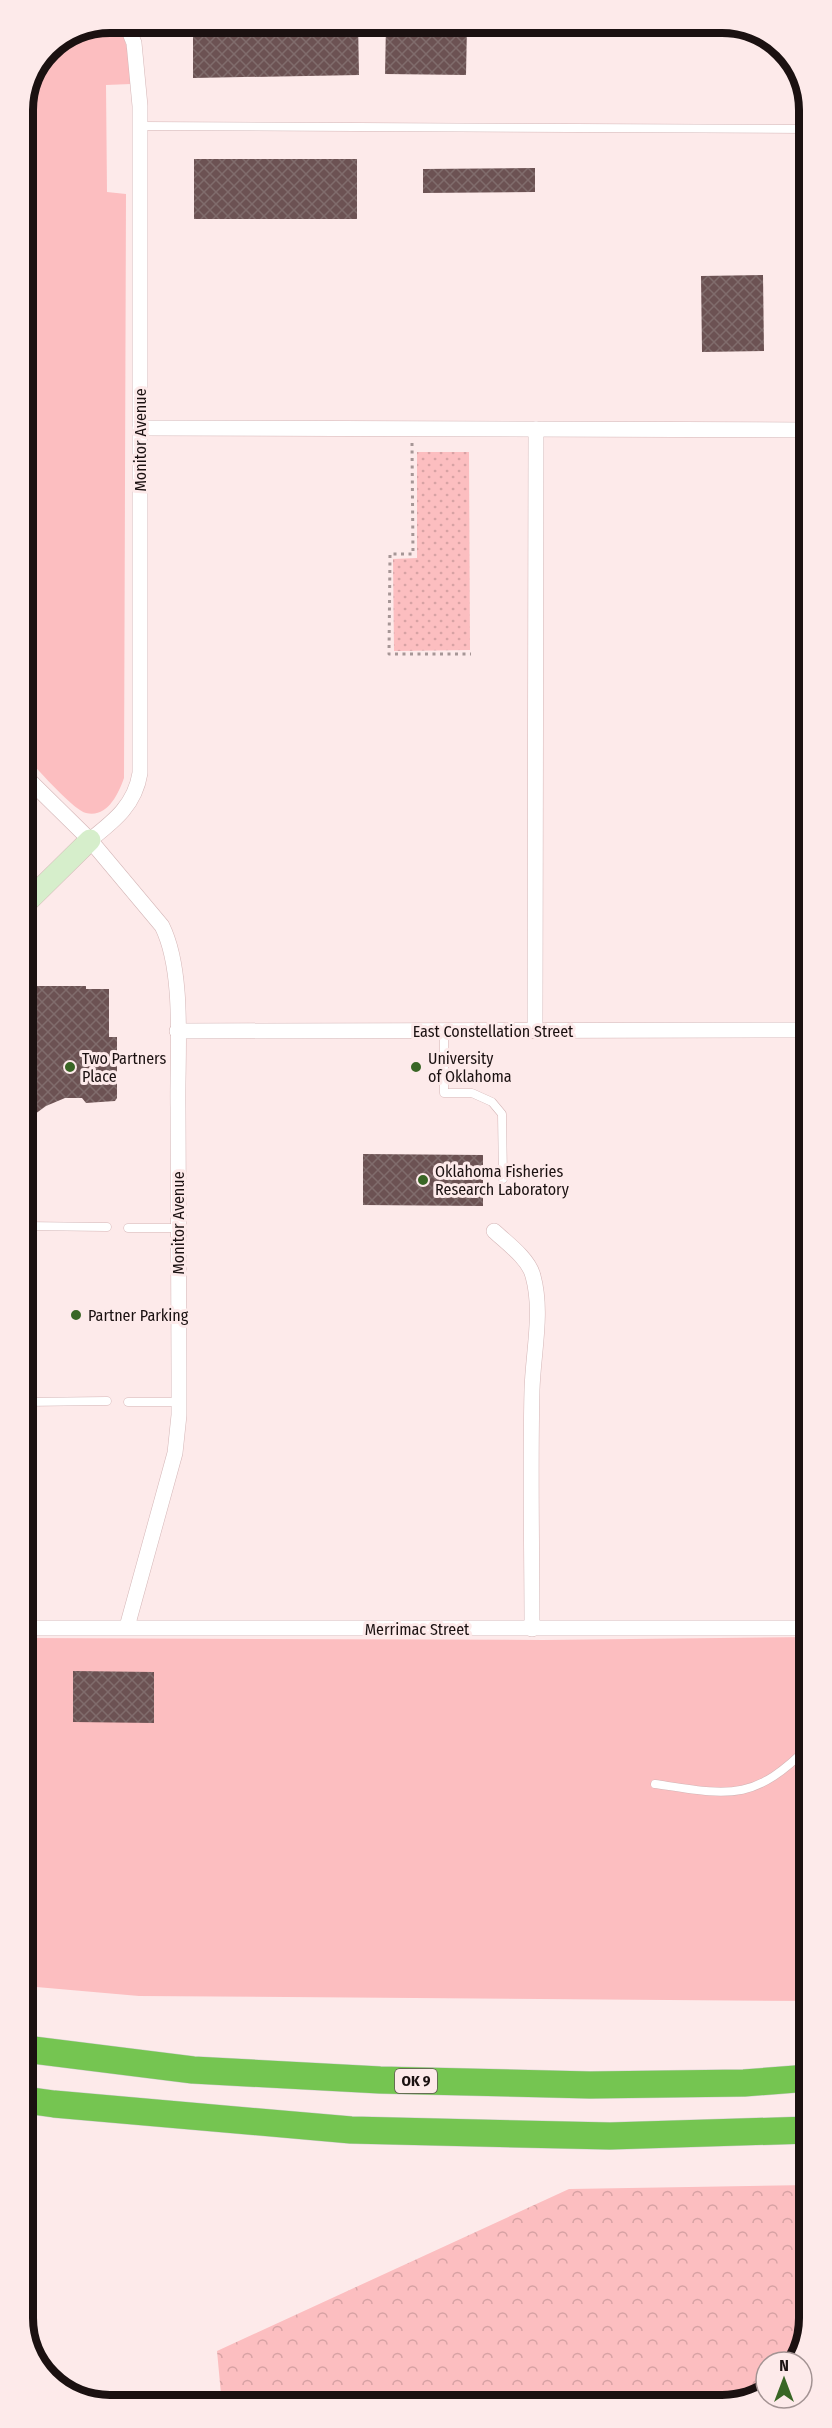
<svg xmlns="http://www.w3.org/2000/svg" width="832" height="2428" font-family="'Fira Sans Condensed',sans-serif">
<defs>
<pattern id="forest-crowns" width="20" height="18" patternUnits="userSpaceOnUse" patternTransform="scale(1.5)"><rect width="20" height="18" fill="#fcbec0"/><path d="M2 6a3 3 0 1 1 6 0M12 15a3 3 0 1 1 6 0" fill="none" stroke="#d7a2a4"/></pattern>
<pattern id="garden-dots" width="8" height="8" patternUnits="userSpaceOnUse" patternTransform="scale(1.5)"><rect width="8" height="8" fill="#fcbec0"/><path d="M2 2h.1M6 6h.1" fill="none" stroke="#d7a2a4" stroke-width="1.8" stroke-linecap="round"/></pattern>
<pattern id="building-cross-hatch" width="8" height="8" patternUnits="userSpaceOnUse" patternTransform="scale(1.5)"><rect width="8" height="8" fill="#6c5253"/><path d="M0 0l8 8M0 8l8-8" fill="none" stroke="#806c6c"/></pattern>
</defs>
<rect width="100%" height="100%" fill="#fdeaea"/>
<!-- grass -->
<g fill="#fcbec0">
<path d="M110 23H118C128 43 130 62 131 84L106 85 107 192 126 194 124 778C118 795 107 818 86 813 73 810 35 766 23 754V104L48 48Z"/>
<polygon points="809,1637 809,2001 139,1996 25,1986 25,1638 543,1640"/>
</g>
<!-- forest -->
<polygon fill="url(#forest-crowns)" points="809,2185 809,2319 795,2362 766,2362 766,2388 745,2403 222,2405 217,2351 569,2189"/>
<!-- garden -->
<polygon fill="url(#garden-dots)" points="417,452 469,452 470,650 394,651 393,559 417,558"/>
<!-- building -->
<g fill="url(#building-cross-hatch)">
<polygon points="193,23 358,23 359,75 193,78"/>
<polygon points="386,25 467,26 466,75 385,74"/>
<rect x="194" y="159" width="163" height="60"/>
<polygon points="535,168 535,192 423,193 423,169"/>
<polygon points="763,275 764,351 702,352 701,276"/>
<polygon points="35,986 86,986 86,989 109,989 109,1037 117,1037 117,1098 115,1101 86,1103 82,1098 65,1098 46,1106 24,1122 24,989 35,989"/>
<polygon points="363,1154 483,1155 483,1206 363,1205"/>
<polygon points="73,1671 154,1672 154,1723 73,1722"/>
</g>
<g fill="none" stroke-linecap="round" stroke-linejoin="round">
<!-- lane casing -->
<g stroke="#d4b5b6" stroke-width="9">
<g id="lane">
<polyline points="140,126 807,129"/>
<polyline points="444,1031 444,1093 472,1093 492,1102 502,1114 503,1179"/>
<polyline points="24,1226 107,1227"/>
<polyline points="128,1228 178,1228"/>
<polyline points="24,1402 107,1401"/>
<polyline points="128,1402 179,1402"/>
<polyline points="798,1628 809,1660"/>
<path d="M655 1784C728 1795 753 1803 809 1746"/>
</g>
</g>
<!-- street casing -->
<g stroke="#d4b5b6" stroke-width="16">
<g id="street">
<path d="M126 23 134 43 140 106V773C135 805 114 821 90 840L162 926C185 972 177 1054 178 1107 178 1195 179 1284 179 1372V1415L175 1453 127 1627"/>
<polyline points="140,428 807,430"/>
<polyline points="23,774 90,840"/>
<polyline points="177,1031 808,1030"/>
<polyline points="535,1031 536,429"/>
<path d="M494 1231C507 1243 529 1259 533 1276 543 1312 533 1353 532 1390 530 1470 532 1549 532 1629"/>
<polyline points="25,1628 809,1628"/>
</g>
</g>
<!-- secondary casing -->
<g stroke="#d4b5b6" stroke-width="22">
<polyline id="secondary" points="24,905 90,840"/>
</g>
<!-- highway casing -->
<g stroke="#d1cfcf" stroke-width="28">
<g id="highway">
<polyline points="25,2049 193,2070 380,2080 590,2085 744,2083 809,2078"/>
<polyline points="25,2100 54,2104 351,2130 610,2136 809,2130"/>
</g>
</g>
<!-- path -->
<polyline stroke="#a69696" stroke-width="3" stroke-dasharray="3 4.5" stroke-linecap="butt" points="412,443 413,554 390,554 389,654 471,654"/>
<!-- lane -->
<use href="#lane" stroke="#fff" stroke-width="8"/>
<!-- street -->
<use href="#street" stroke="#fff" stroke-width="15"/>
<!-- secondary -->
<use href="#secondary" stroke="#d6eecb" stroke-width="21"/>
<!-- highway -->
<use href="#highway" stroke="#75c551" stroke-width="27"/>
</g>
<!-- markers -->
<g fill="#396625" stroke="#fdeaea" stroke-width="2">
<circle cx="70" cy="1067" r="6"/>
<circle cx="416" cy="1067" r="6"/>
<circle cx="423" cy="1180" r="6"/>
<circle cx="76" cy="1315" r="6"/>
</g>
<g text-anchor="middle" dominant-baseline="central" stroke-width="6" stroke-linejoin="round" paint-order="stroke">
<!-- shield labels -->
<rect fill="#fdeaea" stroke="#5f5252" stroke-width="1.5" x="395" y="2069" width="42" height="24" rx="4.5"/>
<g font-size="15" font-weight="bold" fill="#1b1111">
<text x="416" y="2081">OK 9</text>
</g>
<!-- street labels -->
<g font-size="16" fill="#1b1111" stroke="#fdeaea">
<text transform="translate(140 440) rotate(-90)">Monitor Avenue</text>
<text x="493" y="1031">East Constellation Street</text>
<text transform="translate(178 1223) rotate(-90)">Monitor Avenue</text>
<text x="417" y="1629">Merrimac Street</text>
</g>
<!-- poi labels -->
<g font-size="16" fill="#1b1111" stroke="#fdeaea" text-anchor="start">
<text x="82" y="1058">Two Partners<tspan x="82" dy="18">Place</tspan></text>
<text x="428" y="1058">University<tspan x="428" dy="18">of Oklahoma</tspan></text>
<text x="435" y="1171">Oklahoma Fisheries<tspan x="435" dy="18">Research Laboratory</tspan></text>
<text x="88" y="1315">Partner Parking</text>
</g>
</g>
<!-- crop -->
<path d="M0 0H832V2428H0ZM110 33H722A77 77 0 0 1 799 110V2318A77 77 0 0 1 722 2395H110A77 77 0 0 1 33 2318V110A77 77 0 0 1 110 33Z" fill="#fdeaea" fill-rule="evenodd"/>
<path fill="none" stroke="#1b1111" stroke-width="8" d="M110 33H722A77 77 0 0 1 799 110V2318A77 77 0 0 1 722 2395H110A77 77 0 0 1 33 2318V110A77 77 0 0 1 110 33Z"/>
<!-- north arrow -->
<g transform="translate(784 2380)"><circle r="28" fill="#fdeaea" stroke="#a39393" stroke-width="1.5"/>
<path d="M0-4.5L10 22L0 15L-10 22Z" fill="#396625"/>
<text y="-9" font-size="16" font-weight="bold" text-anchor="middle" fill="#1b1111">N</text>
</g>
</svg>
